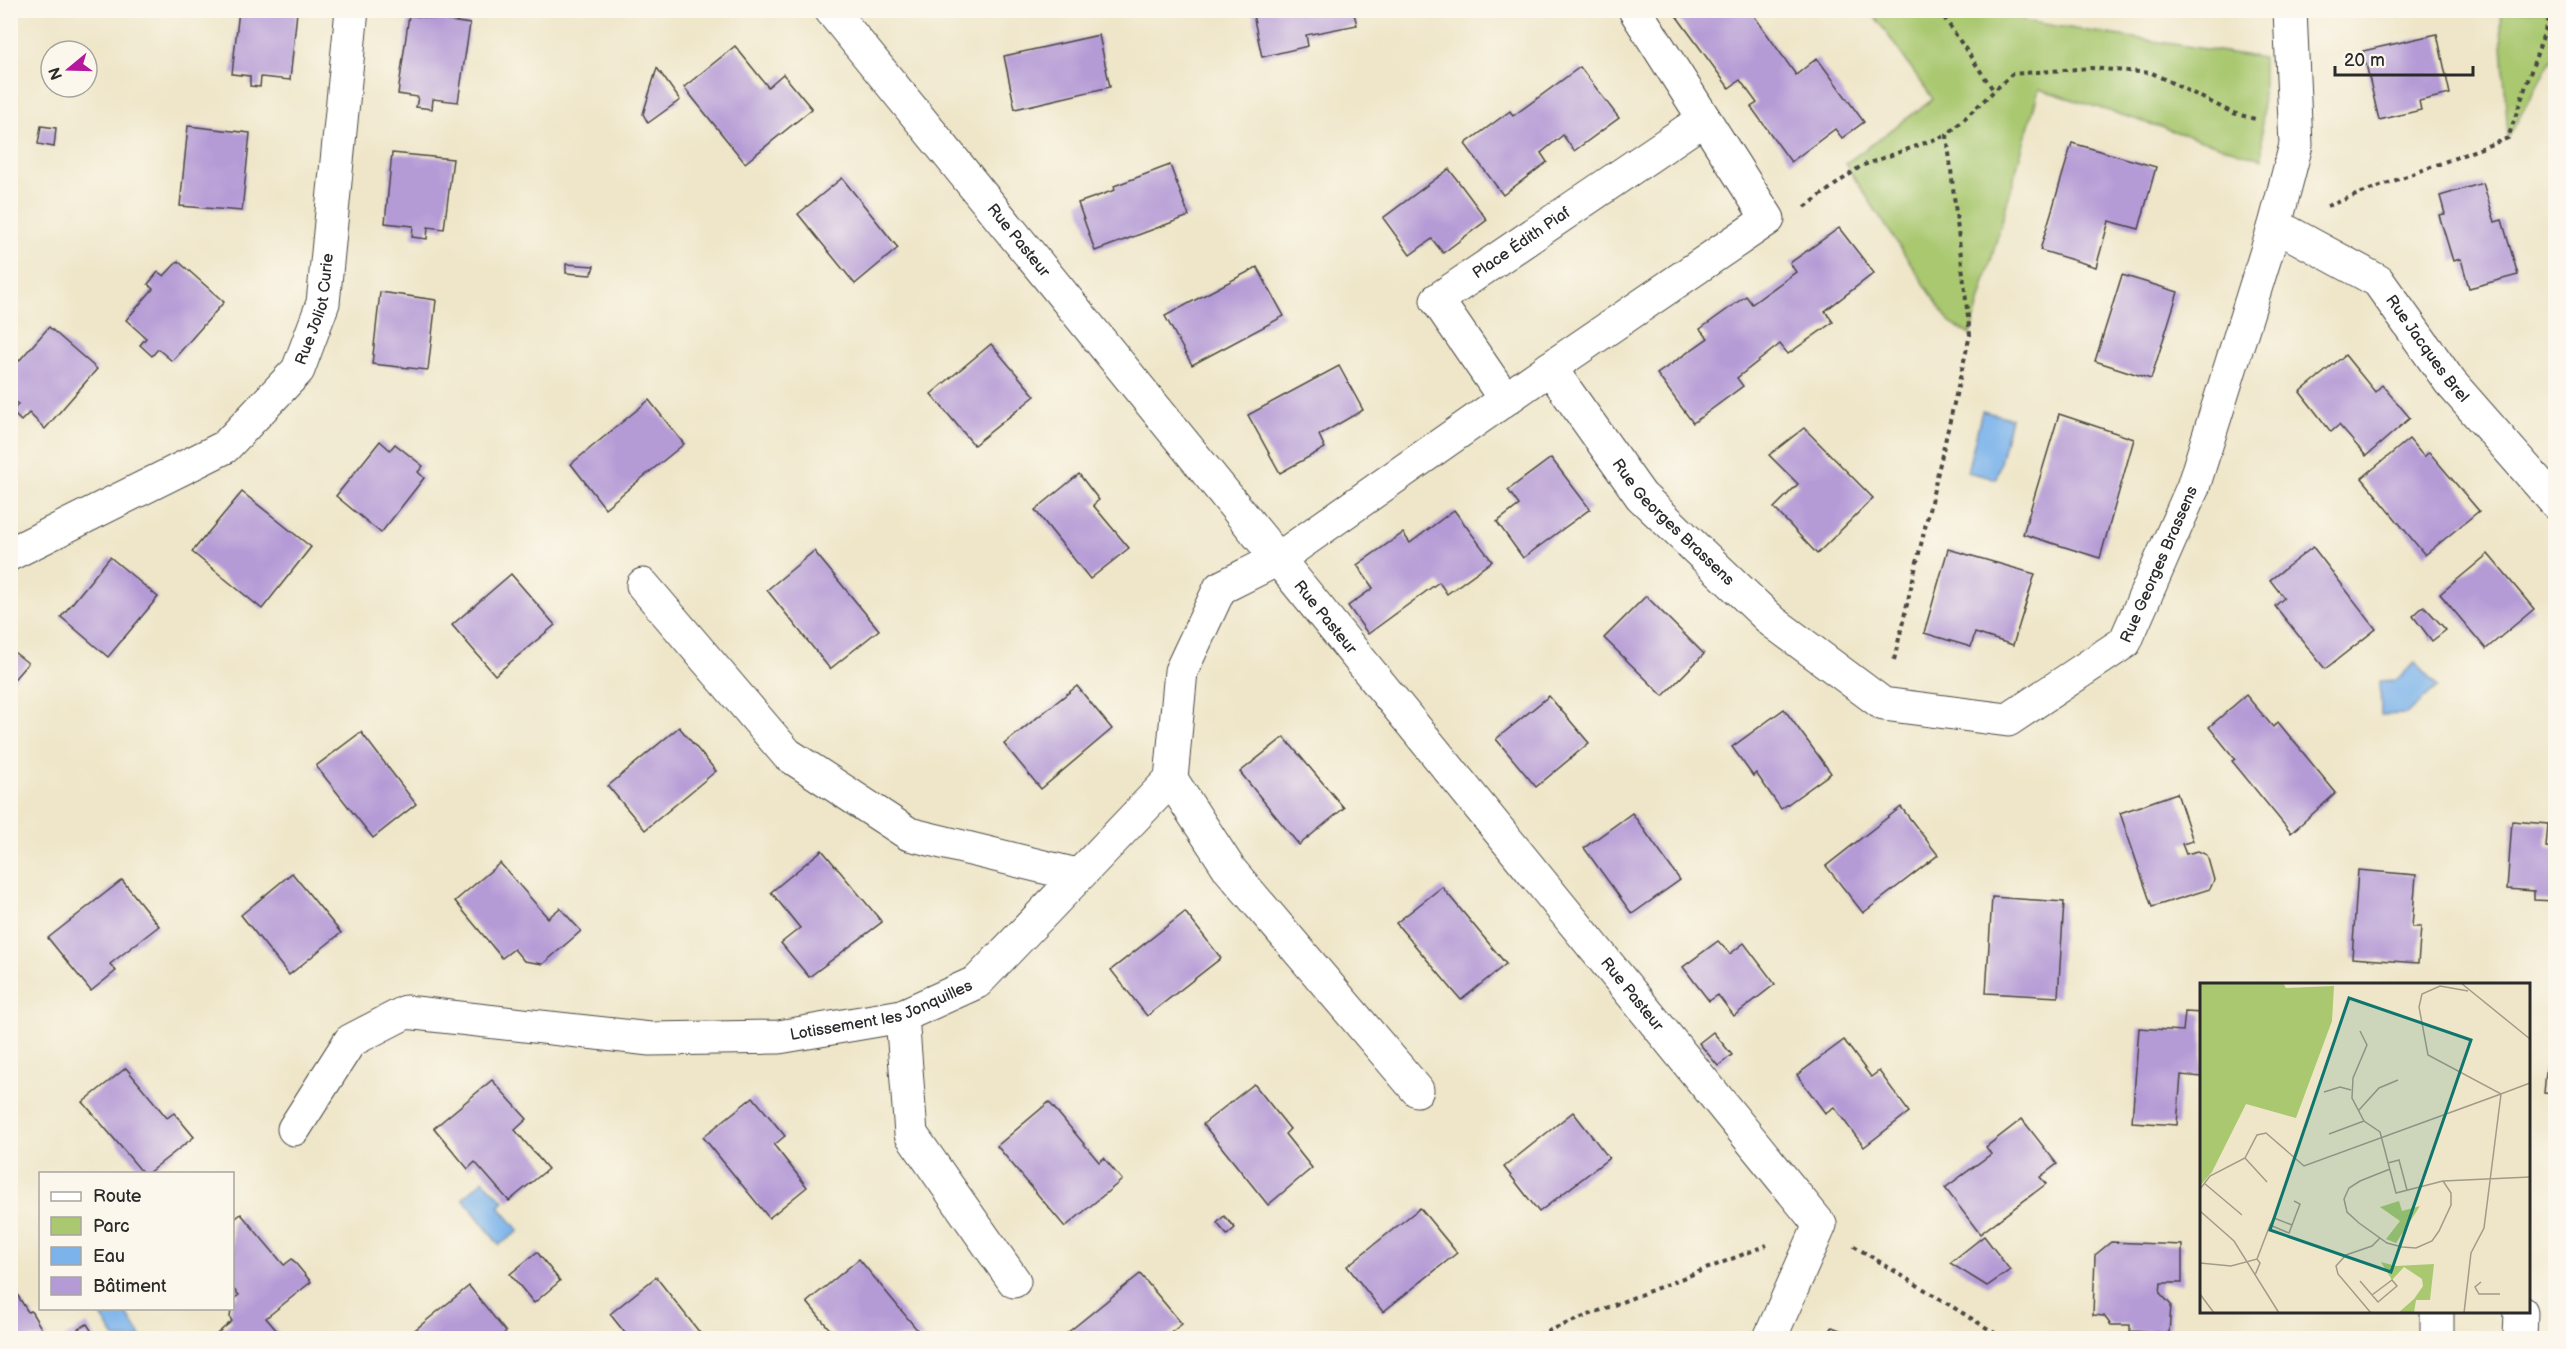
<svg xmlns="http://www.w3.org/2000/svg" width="2566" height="1349" font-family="'Balsamiq Sans',sans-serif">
<rect width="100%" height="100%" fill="#fbf7ec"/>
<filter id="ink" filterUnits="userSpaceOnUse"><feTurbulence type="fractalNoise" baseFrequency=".0167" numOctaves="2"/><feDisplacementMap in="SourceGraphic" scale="12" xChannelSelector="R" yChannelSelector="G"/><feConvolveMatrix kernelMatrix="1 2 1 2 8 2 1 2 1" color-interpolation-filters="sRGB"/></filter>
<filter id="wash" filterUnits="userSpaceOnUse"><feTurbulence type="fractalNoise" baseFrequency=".008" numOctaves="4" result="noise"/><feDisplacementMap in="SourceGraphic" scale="24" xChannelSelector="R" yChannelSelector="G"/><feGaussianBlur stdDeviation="1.35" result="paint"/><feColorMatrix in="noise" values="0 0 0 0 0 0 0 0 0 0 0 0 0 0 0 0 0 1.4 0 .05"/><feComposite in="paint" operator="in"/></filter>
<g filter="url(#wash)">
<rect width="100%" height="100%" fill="#efe6c9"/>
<!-- green -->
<g fill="#a9c870" stroke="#6a7a4e" stroke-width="1.5">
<polygon points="1871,11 2020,11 2024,21 2263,58 2262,159 2039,89 1970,335 1950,323 1845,164 1933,99"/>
<polygon points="2500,11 2555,11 2555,53 2508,138"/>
</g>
<!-- water -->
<g fill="#7cb3eb" stroke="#546f8b" stroke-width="1.5">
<polygon points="1982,411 2011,418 1996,479 1967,472"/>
<polygon points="2415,663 2437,687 2406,714 2381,715 2380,681 2396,680"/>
<polygon points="483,1180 504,1201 499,1207 519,1231 499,1245 463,1198"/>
<polygon points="97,1309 124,1309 142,1338 115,1338"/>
</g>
<g id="blocks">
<!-- building -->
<g fill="#b59bd6">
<polygon points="239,10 297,12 290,80 261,77 260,87 250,86 250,76 232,74"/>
<polygon points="1252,10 1353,10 1357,25 1306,35 1308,46 1262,57"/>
<polygon points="1672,10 1750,10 1796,75 1817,58 1864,122 1842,138 1835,129 1791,162 1751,107 1757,103 1740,80 1729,88"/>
<polygon points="409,15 470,24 458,102 433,99 432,109 416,107 418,97 398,94"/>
<polygon points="2437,34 2450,94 2419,101 2421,110 2379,120 2363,51"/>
<polygon points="1099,35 1110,87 1015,109 1004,56"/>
<polygon points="735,46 768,87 783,74 812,109 745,163 684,87"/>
<polygon points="1580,67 1619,118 1574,151 1563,135 1541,153 1547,162 1503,195 1465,144 1510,111 1513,116"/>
<polygon points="657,68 680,100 648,123 643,114"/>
<polygon points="41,126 56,128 54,147 38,144"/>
<polygon points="188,126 250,133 242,211 180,206"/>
<polygon points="2072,143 2156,167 2139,229 2109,221 2096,267 2040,250"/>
<polygon points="392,153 453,159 444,229 428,227 427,239 412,237 413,226 385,223"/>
<polygon points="1170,165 1189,216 1095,251 1078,203 1115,190 1114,186"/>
<polygon points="1449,169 1487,220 1443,253 1432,239 1410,255 1383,218"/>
<polygon points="842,178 898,248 855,284 798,214"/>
<polygon points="2483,183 2495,222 2502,220 2518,275 2469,288 2461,259 2453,261 2439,215 2445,214 2440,196"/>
<polygon points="1839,228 1874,273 1825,311 1833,322 1788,354 1780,344 1737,378 1743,386 1693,423 1657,374 1708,338 1700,329 1746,296 1752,304 1796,272 1790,263"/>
<polygon points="178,261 224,302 172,361 158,349 152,356 140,345 146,338 126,320 153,289 148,284 158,272 164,276"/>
<polygon points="566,264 594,266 591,275 566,273"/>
<polygon points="1257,267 1284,316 1192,365 1165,316"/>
<polygon points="2122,275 2178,292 2151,379 2095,361"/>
<polygon points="380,292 436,300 428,370 372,364"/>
<polygon points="49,327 97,369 45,429 29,413 21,421 12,412 18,404 10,398 10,371"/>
<polygon points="991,344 1035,396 974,445 931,394"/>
<polygon points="2345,355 2375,392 2382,385 2410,418 2366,456 2339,425 2331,432 2300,392"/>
<polygon points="1339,366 1363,410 1319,435 1325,448 1280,473 1248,415"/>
<polygon points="649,400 684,444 605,508 571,464"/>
<polygon points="2059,414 2134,439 2100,558 2023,534"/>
<polygon points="1804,428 1873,498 1817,554 1774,508 1798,484 1769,455"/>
<polygon points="2409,439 2424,457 2429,452 2479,511 2425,555 2362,478"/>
<polygon points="380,441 390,450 395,444 423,466 418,472 424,478 381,533 336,496"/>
<polygon points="1551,458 1590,509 1523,558 1497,522 1519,505 1508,490"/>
<polygon points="1079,474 1099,500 1093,505 1129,548 1090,579 1035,510"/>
<polygon points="242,492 311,547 262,609 192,552"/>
<polygon points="1454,510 1492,561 1447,594 1439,582 1368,634 1348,606 1373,588 1357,565 1403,533 1410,543"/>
<polygon points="2313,547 2376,629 2325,669 2275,606 2284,598 2270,580"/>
<polygon points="1948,549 2035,574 2013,645 1975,633 1971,647 1924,633"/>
<polygon points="814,551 879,630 830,669 767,590"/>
<polygon points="2488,554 2534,609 2486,649 2440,594"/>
<polygon points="110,557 158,597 108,657 61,617"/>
<polygon points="511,574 555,625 495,675 452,625"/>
<polygon points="1646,596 1704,654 1663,696 1604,638"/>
<polygon points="2424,606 2446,630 2432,641 2413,616"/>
<polygon points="10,649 28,663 10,684"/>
<polygon points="1077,686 1112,729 1041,789 1004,744"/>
<polygon points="2246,695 2273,727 2278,722 2336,793 2291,833 2232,761 2235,759 2209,727"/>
<polygon points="1549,696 1589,743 1536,787 1496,739"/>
<polygon points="1784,709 1831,773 1781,809 1756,773 1753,776 1732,747"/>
<polygon points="679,727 716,771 645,830 608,786"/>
<polygon points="361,732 416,804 373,838 316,766"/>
<polygon points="1284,737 1344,808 1299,845 1240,772"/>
<polygon points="2177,793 2193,841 2182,844 2186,854 2198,851 2207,855 2214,880 2210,889 2152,907 2120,813"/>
<polygon points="1901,807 1938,855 1863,913 1826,866"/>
<polygon points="1632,813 1680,880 1632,914 1584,848"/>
<polygon points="2512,821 2548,824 2546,847 2556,848 2556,901 2534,900 2534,891 2507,889"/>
<polygon points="822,850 882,922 809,977 781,943 800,928 771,892"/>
<polygon points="500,863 548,918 560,908 581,931 543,964 524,961 514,949 502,958 455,901"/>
<polygon points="2358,870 2416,875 2412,927 2421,927 2418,963 2352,958"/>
<polygon points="292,873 341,933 289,975 241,915"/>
<polygon points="122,880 159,926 110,964 116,971 91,991 48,938"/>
<polygon points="1442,887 1506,964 1461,1000 1396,923"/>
<polygon points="1992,897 2064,902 2058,997 1986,993"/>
<polygon points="1185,912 1221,958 1147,1016 1111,970"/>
<polygon points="1718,941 1730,954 1744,943 1775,984 1734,1016 1718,995 1709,1001 1683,967"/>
<polygon points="2185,1012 2202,1013 2202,1077 2181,1075 2177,1125 2132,1122 2139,1028 2183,1031"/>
<polygon points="1713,1032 1732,1055 1718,1066 1699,1043"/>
<polygon points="1844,1040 1871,1077 1879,1071 1909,1112 1864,1147 1834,1107 1825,1113 1797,1075"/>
<polygon points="2549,1040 2556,1041 2556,1094 2544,1093"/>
<polygon points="126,1068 167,1118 174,1113 194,1137 148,1173 143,1173 83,1102"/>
<polygon points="492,1080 527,1119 515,1130 548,1169 509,1201 475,1162 468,1169 434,1128"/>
<polygon points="1254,1084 1290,1129 1285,1134 1312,1168 1268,1205 1203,1124"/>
<polygon points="753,1097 785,1136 774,1145 807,1187 769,1218 703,1137"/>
<polygon points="1049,1102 1099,1162 1104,1158 1122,1180 1065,1227 997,1146"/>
<polygon points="1573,1112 1609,1158 1539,1212 1504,1167"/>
<polygon points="2022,1119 2057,1164 2040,1177 2046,1184 1980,1234 1945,1188 1991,1154 1986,1147"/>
<polygon points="1420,1208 1457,1253 1383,1312 1347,1266"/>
<polygon points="241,1214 284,1265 292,1259 311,1282 266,1318 283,1338 212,1338 232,1321 230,1318 232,1300 239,1295 232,1288 232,1221"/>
<polygon points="1224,1216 1235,1228 1227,1235 1217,1223"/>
<polygon points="1984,1236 2010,1270 1987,1286 1950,1263"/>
<polygon points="2111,1242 2182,1245 2182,1283 2161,1283 2160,1293 2171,1305 2169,1333 2130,1331 2130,1325 2111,1325 2104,1316 2093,1315 2095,1255"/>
<polygon points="537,1252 560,1281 534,1303 510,1274"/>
<polygon points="859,1259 924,1338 837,1338 807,1302"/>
<polygon points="1140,1274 1182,1324 1164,1338 1061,1338"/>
<polygon points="656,1277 704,1338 629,1338 610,1314"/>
<polygon points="10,1283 28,1312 31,1311 47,1338 10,1338"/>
<polygon points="469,1286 506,1332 498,1338 405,1338"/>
<polygon points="87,1324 96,1338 63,1338"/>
<polygon points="1832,1327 1861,1338 1827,1338"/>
</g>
</g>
</g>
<g filter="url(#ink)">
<use href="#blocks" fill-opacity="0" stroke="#484743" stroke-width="1.5"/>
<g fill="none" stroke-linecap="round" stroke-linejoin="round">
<!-- street casing -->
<g stroke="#484743" stroke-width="35">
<g id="street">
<path id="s1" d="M831 10 1820 1225 1770 1338"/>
<path id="s2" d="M2275 225 2378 281 2450 382 2556 503"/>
<path id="s3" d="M1550 368 1641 496 1773 622 1883 704 2008 720 2125 642 2193 487 2275 225 2296 145 2290 10"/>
<path id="s4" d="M1505 399 1437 300 1704 119"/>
<path id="s5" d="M10 554 225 447 298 370 323 303 352 10"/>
<polyline points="643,585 787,754 909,834 1077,875"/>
<polyline points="1171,779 1230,870 1417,1090"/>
<polyline points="902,1016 911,1134 1014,1281"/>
<path id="s6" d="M294 1129 350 1041 406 1012 650 1039 779 1037 902 1016 977 982 1171 779 1181 671 1220 588 1278 559 1550 368 1768 219 1635 10"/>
<polyline points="2437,1338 2437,1312"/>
<polyline points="2520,1338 2521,1312"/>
</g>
</g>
<!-- path -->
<g stroke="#484743" stroke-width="4" stroke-dasharray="4.5 4.5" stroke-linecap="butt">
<polyline points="1939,10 1994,91"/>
<polyline points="2327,206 2508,138 2552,10"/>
<polyline points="1805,207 1861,166 1947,135"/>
<polyline points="1894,660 1970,335 1947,135 2012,74 2090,68 2152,73 2233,113 2255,119"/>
<polyline points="1854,1246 2003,1338"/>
<polyline points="1530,1338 1767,1245"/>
</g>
<!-- street -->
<use href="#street" stroke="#fff" stroke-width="33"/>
</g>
</g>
<g text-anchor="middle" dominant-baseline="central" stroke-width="6" stroke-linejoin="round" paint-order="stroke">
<!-- street labels -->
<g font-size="16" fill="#2b2b2b" stroke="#fbf7ec">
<text stroke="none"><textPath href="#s1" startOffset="297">Rue Pasteur</textPath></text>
<text stroke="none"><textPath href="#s4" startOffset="222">Place Édith Piaf</textPath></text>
<text stroke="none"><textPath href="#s5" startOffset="410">Rue Joliot Curie</textPath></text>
<text stroke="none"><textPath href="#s2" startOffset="201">Rue Jacques Brel</textPath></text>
<text stroke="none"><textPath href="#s3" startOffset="198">Rue Georges Brassens</textPath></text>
<text stroke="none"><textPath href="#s3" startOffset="828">Rue Georges Brassens</textPath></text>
<text stroke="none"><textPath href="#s1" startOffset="783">Rue Pasteur</textPath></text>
<text stroke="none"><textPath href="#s1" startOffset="1269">Rue Pasteur</textPath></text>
<text stroke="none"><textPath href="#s6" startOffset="648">Lotissement les Jonquilles</textPath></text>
</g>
</g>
<!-- overview -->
<g transform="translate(2200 983)">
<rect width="330" height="330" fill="#efe6c9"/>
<path d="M0 0H83L86 5 134 3 132 38 96 135 46 121 12 189 0 203ZM199 218 202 228 220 223 196 260 186 256 200 238 180 224ZM181 279 196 283 234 281 230 317H216L214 330H198L214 316 223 303 222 296 204 284 192 297Z" fill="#a9c870"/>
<path fill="none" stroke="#a19b8a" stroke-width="1.5" d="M261 0 330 56M268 8 240 3 222 11 219 24 228 72 301 111 330 100M160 48 167 62 153 95 152 115 164 138 180 149 196 210 243 198 330 194M124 109 140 104 151 107M159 127 179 105 198 97M129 151 164 138M45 175 67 199M188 180 199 177 207 207M190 186 160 198 149 205 144 216 147 229 159 240 187 260 202 264 216 265 232 258 239 248 251 222V210L243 198M4 200 42 232M0 206 10 193 45 175 57 152 66 150 104 183 301 111 284 245 271 270 264 330M0 228 34 258 79 330M70 242 74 235 92 242M57 276 70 242 89 250 100 221 94 218M0 280 31 283 57 276 60 280 55 292M160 298 178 319 197 303 192 297 172 312M281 299 275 304 279 311H300M0 311 14 330M171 330 138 291 136 283 146 272 172 263 180 255"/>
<path fill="#0f766e" fill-opacity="0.15" stroke="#0f766e" stroke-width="3" d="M149 15 271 57 191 289 70 247Z"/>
<rect width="330" height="330" fill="none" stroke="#2b2b2b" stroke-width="3"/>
</g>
<!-- margin -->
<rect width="2566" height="1349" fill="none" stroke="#fbf7ec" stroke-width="36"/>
<!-- legend -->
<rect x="39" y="1172" width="195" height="138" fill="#fbf7ec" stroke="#a8a59f" stroke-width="1.5"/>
<rect x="51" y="1192" width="30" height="9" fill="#ffffff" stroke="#a8a59f" stroke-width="1.5"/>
<text x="93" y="1202" font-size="18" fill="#2b2b2b">Route</text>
<rect x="51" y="1217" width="30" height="18" fill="#a9c870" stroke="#a8a59f" stroke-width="1.5"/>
<text x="93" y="1232" font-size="18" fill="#2b2b2b">Parc</text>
<rect x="51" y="1247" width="30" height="18" fill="#7cb3eb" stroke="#a8a59f" stroke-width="1.5"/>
<text x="93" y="1262" font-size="18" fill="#2b2b2b">Eau</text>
<rect x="51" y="1277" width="30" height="18" fill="#b59bd6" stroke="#a8a59f" stroke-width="1.5"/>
<text x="93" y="1292" font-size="18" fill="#2b2b2b">Bâtiment</text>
<!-- north arrow -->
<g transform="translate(69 69) rotate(251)"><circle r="28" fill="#fbf7ec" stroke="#a8a59f" stroke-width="1.5"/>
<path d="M0-4.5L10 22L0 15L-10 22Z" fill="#b5179e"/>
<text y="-9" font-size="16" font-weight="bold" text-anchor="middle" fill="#2b2b2b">N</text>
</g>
<!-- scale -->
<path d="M2335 66v9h138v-9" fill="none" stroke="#2b2b2b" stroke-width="3"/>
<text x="2344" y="66" font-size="18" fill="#2b2b2b" stroke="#fbf7ec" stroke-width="4.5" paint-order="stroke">20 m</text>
</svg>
